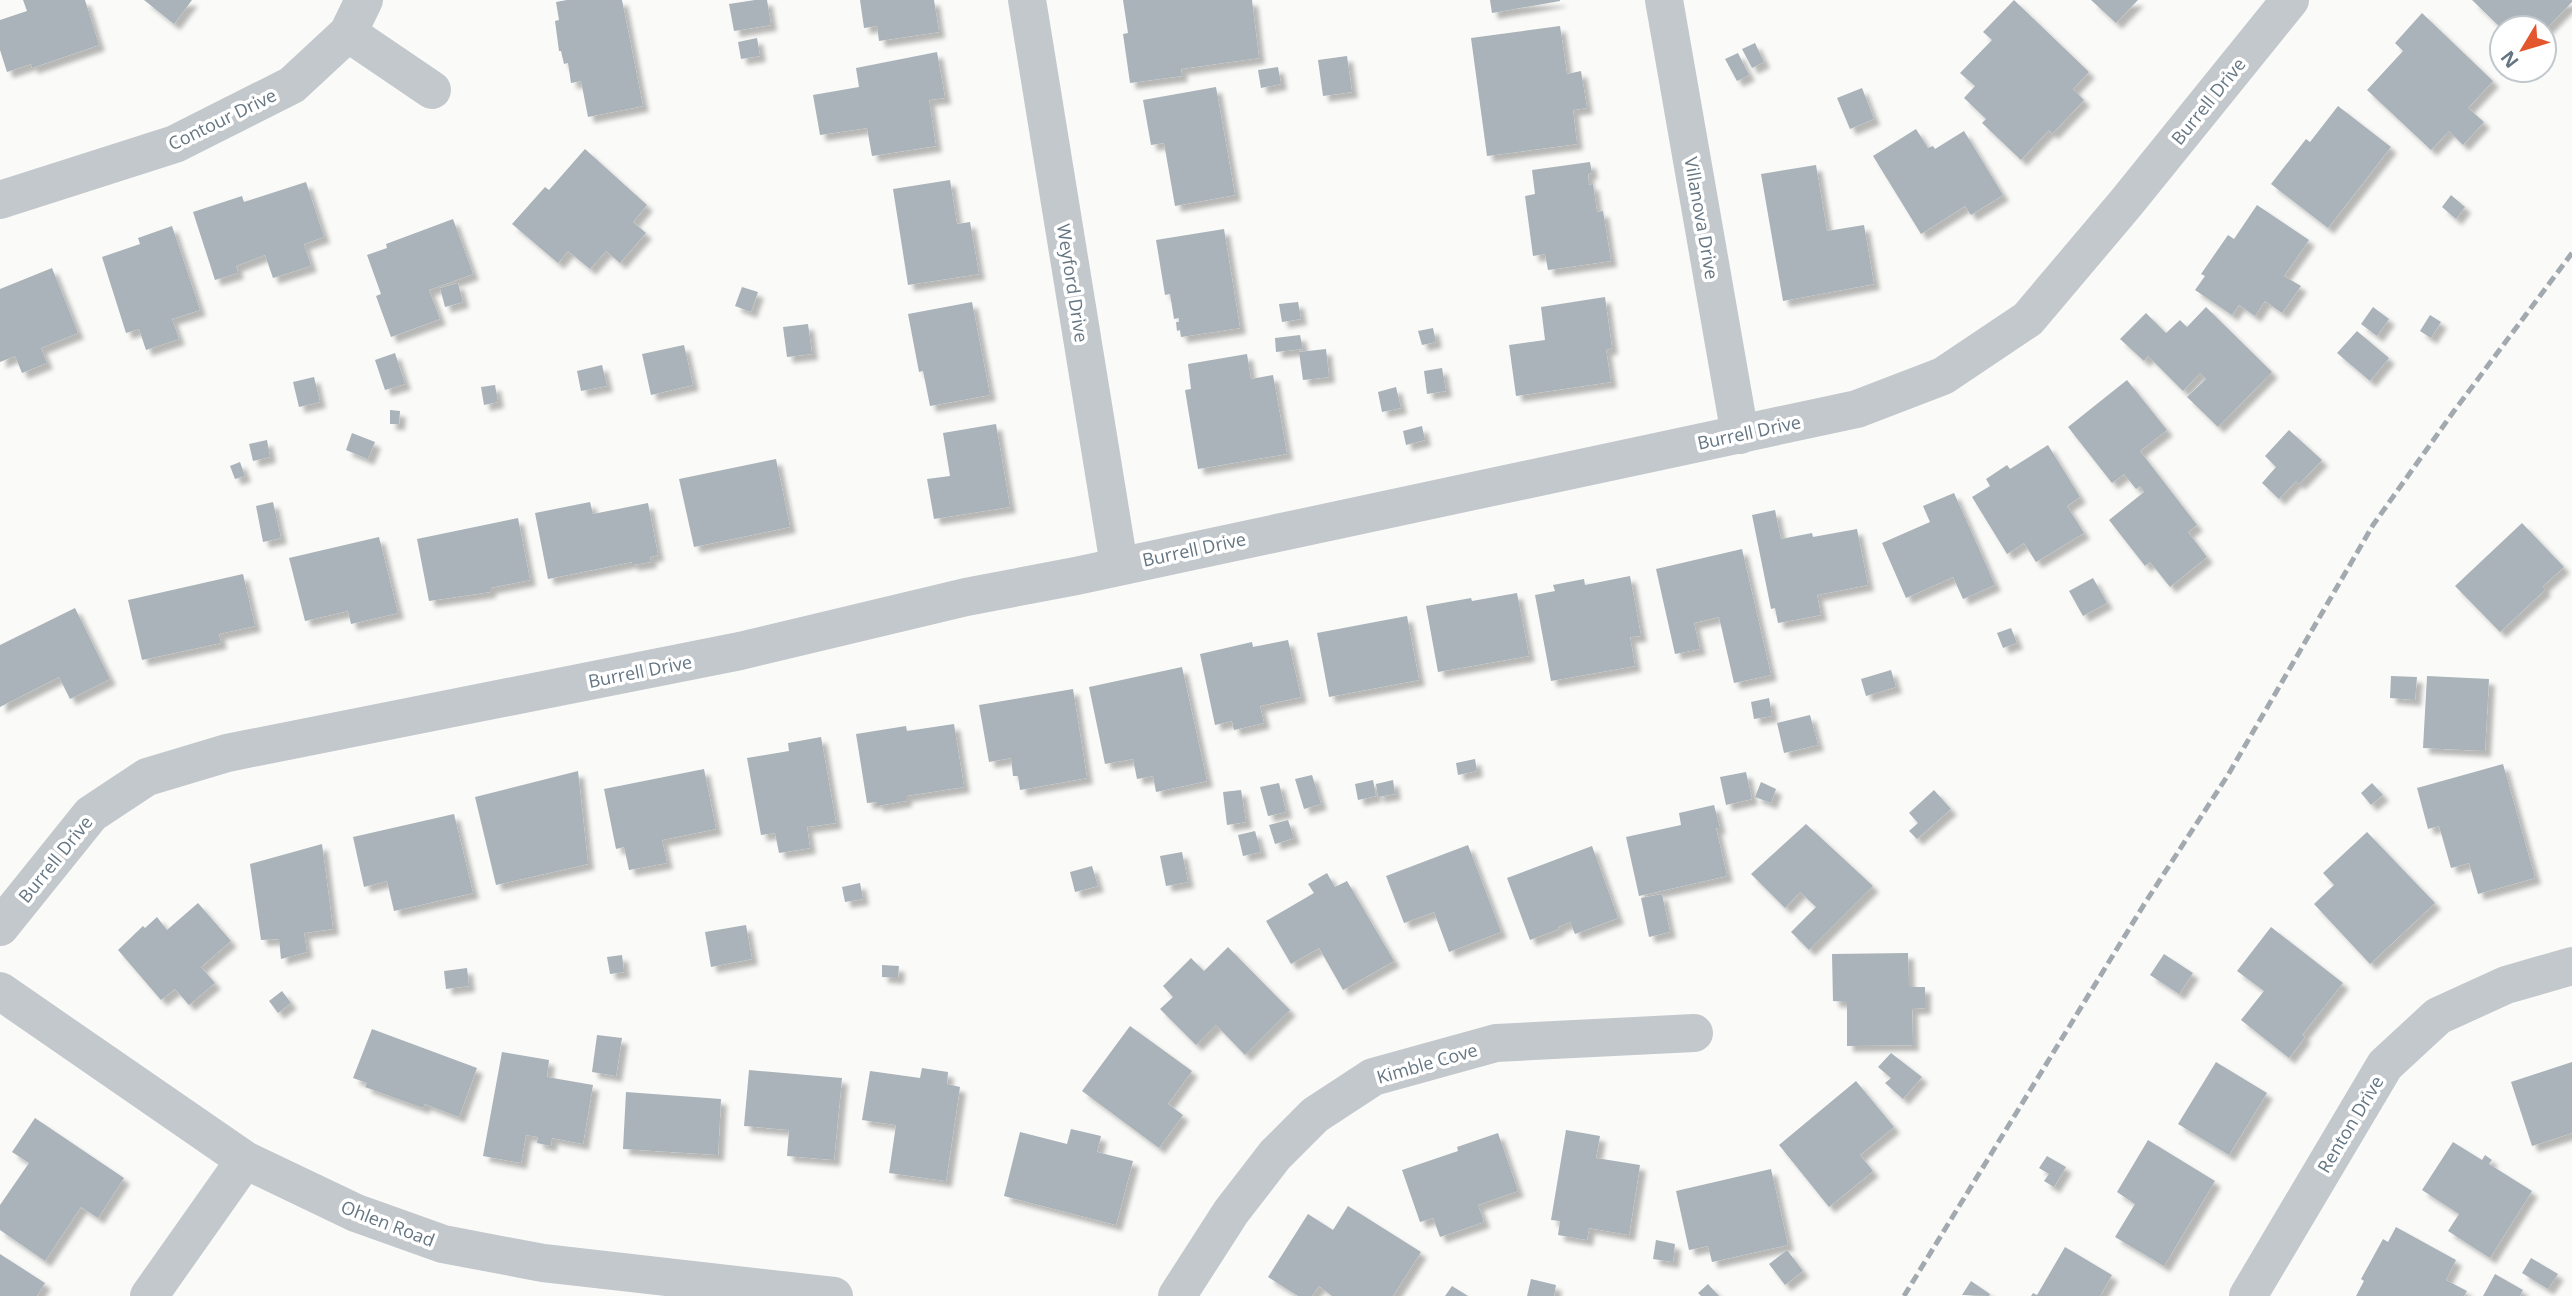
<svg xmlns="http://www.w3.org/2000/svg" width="2572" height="1296" font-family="'Open Sans',sans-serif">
<defs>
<filter id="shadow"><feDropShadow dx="6" dy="6" stdDeviation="2" flood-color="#0004"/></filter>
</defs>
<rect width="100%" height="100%" fill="#fafaf8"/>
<!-- building -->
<g fill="#aab3b9" filter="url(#shadow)">
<polygon points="23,0 85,0 99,45 32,68 31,64 7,72 0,50 0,20 27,11"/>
<polygon points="144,0 192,0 174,24"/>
<polygon points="567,0 622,0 643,106 588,117 581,81 571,83 568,63 564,64 561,51 559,51 555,21 559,20 556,2"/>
<polygon points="755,0 767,0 771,25 734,31 729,4"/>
<polygon points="860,0 934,0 939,32 879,41 877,26 864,28"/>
<polygon points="1123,0 1252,0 1259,58 1181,69 1182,76 1130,83 1123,34 1128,33"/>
<polygon points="1490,0 1560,0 1560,1 1492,13"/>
<polygon points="2014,0 2089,72 2073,89 2084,100 2052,134 2049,130 2021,160 1982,123 1986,119 1964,98 1975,86 1960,73 1992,40 1983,32"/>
<polygon points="2091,0 2138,0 2116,23"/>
<polygon points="2472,0 2572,0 2572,2 2544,31 2544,28 2501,28"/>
<polygon points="2422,13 2493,81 2468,108 2484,122 2463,145 2449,131 2431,150 2367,90 2403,51 2395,43"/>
<polygon points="1560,26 1567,74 1581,71 1587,108 1573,110 1577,144 1487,156 1471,38"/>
<polygon points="757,38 760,56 741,59 738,42"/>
<polygon points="1755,43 1764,62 1752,68 1742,49"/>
<polygon points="937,52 945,98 929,100 936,146 872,156 867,128 820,135 813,95 859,87 856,68"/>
<polygon points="1738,53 1749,75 1737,81 1725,59"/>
<polygon points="1347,56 1352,92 1323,96 1318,60"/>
<polygon points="1278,67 1281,84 1261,88 1258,70"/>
<polygon points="1216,87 1235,195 1175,206 1164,143 1151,145 1143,100"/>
<polygon points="1862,88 1874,119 1850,129 1837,98"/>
<polygon points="2338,106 2391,147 2328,228 2271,184 2306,139 2310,142"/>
<polygon points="1916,129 1928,148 1933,146 1935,149 1964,131 2003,195 1971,215 1965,206 1921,234 1873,156"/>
<polygon points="585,149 647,205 633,222 646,233 620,263 606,251 590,269 568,251 558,263 512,224 545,187 549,190"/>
<polygon points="1590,162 1592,173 1588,174 1589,185 1593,184 1597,212 1603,211 1611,261 1548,270 1545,254 1533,256 1525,196 1535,194 1532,170"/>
<polygon points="1816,165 1827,231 1864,225 1874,284 1783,301 1761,174"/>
<polygon points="950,180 957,224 970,222 979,274 908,285 893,189"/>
<polygon points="306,182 324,237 304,244 311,266 273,278 265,255 236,266 238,273 215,280 193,212 242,196 244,202"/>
<polygon points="2451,195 2465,207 2456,219 2442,207"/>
<polygon points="2257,205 2309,240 2284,276 2301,286 2282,313 2265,301 2255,316 2239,305 2232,315 2195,290 2205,276 2201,274 2228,235 2234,239"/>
<polygon points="453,219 473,274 429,290 440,319 391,337 376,296 381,294 367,255 387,248 386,244"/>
<polygon points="172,226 200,310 172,319 179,339 146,350 139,329 126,333 102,257 140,244 138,238"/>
<polygon points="1224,229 1240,328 1181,337 1180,330 1177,331 1176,322 1179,322 1179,318 1174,319 1170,294 1165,295 1156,240"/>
<polygon points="52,268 78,333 41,348 47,363 22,373 15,356 0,362 0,289"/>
<polygon points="458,283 463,302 445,307 440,288"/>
<polygon points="742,287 758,292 751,312 735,306"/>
<polygon points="1605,297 1612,348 1606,350 1611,382 1516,396 1509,345 1545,340 1541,307"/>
<polygon points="972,302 990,395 930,406 923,371 919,372 908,314"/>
<polygon points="1298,302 1301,319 1282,322 1279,304"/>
<polygon points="2206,307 2272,372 2218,427 2187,397 2206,379 2200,373 2183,391 2148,356 2144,361 2120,339 2146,313 2166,333 2180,320 2187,327"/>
<polygon points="2373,307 2389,319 2377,336 2361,324"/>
<polygon points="2430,315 2441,322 2431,338 2420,331"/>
<polygon points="808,324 812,354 787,357 783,327"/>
<polygon points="1433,328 1436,342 1422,345 1418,331"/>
<polygon points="2357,331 2389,358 2370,381 2337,353"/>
<polygon points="1300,335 1303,349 1276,352 1275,338"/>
<polygon points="684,345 693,385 651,395 642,354"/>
<polygon points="1326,349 1329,377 1303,380 1299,352"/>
<polygon points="395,353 405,384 385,390 375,360"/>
<polygon points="1247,354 1251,379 1273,375 1287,454 1198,469 1185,390 1191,389 1188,364"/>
<polygon points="602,365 607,386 581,391 577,371"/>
<polygon points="1442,368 1446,391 1427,394 1424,371"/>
<polygon points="314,377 320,402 299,407 293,382"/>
<polygon points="2127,380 2167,430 2140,451 2197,525 2188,532 2207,557 2170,587 2150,562 2145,566 2109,520 2144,492 2140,486 2136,489 2124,474 2112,483 2068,427"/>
<polygon points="495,385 498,402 484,405 481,387"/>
<polygon points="1396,387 1401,408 1382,412 1378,392"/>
<polygon points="390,410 400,411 399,424 390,424"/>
<polygon points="996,424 1010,507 934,519 927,479 950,476 943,433"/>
<polygon points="1422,426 1425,440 1406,445 1403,431"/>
<polygon points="2289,430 2322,460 2299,484 2296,481 2279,499 2262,483 2276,467 2265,456"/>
<polygon points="352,433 375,442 368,459 346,450"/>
<polygon points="267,440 270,457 253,461 249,444"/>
<polygon points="2048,445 2080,497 2067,506 2084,533 2036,562 2024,543 2007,554 1972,497 1990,486 1986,479 2007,465 2010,469"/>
<polygon points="776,459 790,527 694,547 679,479"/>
<polygon points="240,462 245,476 235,479 230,466"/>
<polygon points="1954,493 1995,585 1963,599 1953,577 1906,598 1882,543 1930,522 1923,506"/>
<polygon points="273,502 281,538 263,542 256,506"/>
<polygon points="590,502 593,514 648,503 658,555 650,557 651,562 632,565 632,562 548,579 535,513"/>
<polygon points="1775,510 1781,539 1812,533 1813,537 1857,529 1868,585 1817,595 1821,615 1778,623 1775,608 1771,609 1752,515"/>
<polygon points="518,518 530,580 490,588 490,592 429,601 417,539"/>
<polygon points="2522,523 2564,567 2543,586 2545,590 2500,632 2455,586"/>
<polygon points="379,537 398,613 351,624 348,611 305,621 289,558"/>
<polygon points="1742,549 1771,675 1734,683 1719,617 1694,623 1700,649 1675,654 1656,569"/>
<polygon points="243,574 255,626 219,634 221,643 142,660 128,600"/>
<polygon points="1630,576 1641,636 1630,637 1635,666 1551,681 1535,595 1555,591 1553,585 1584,579 1585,585"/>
<polygon points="2093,578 2107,603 2083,616 2069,591"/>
<polygon points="1517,593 1529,656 1438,672 1426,606 1471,598 1472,601"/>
<polygon points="75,608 110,679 70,699 59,677 0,707 0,645"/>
<polygon points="1407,616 1419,680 1329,697 1317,633"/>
<polygon points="2011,628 2017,643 2003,648 1997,633"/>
<polygon points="1288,640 1301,697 1260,706 1264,723 1234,730 1232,721 1215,725 1200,654 1252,642 1253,647"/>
<polygon points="1182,667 1207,781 1156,792 1153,776 1137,779 1133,759 1105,764 1089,687"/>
<polygon points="1891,670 1896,687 1866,696 1861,679"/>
<polygon points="2391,676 2417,677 2415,700 2390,698"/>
<polygon points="2427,676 2489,679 2485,751 2423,748"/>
<polygon points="1073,689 1087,778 1020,790 1018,776 1013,776 1011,758 989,762 979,705"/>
<polygon points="1769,698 1772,716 1754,719 1751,702"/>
<polygon points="1810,715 1818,745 1784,753 1777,723"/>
<polygon points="954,724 964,787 906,796 906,801 877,806 877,802 867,803 856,734 906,726 907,731"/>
<polygon points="821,737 836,823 807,827 810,848 779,853 775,833 761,835 747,758 789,751 788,743"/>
<polygon points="1475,759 1477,771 1458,775 1456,763"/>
<polygon points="2503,764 2535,878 2478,894 2469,863 2451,868 2439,826 2428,829 2417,788"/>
<polygon points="704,769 716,829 662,840 667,863 629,870 624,847 616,849 604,789"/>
<polygon points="578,771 588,864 496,885 475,797"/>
<polygon points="1746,772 1752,799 1726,805 1720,777"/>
<polygon points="1312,775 1321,804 1304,809 1295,779"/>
<polygon points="1373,780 1376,796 1358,800 1355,784"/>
<polygon points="1393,780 1395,794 1378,797 1376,784"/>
<polygon points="1761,782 1776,789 1771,803 1755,797"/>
<polygon points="1279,783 1286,812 1268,816 1260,787"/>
<polygon points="2372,783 2383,795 2371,805 2361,793"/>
<polygon points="1241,790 1246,822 1227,825 1223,792"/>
<polygon points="1934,790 1951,809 1917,839 1909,831 1918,823 1909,813"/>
<polygon points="1714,805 1720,828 1716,828 1727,876 1639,896 1626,837 1681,825 1679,813"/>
<polygon points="454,814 473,893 394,911 387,881 364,887 353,837"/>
<polygon points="1288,820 1294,838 1275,844 1269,825"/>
<polygon points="1806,824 1873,886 1809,950 1791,932 1816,907 1800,892 1785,908 1751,874"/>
<polygon points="1255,831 1261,852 1243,856 1238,835"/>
<polygon points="2367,832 2435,903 2370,964 2314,904 2334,885 2323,873"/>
<polygon points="322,844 333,929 304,933 307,952 281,959 279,939 261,940 250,864"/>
<polygon points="1468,845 1501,932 1449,952 1434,912 1404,923 1386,876"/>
<polygon points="1592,846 1618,918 1575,934 1570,922 1558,927 1559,929 1530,940 1507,878"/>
<polygon points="1182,852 1188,882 1166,886 1160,856"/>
<polygon points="1092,866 1098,886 1075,892 1070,872"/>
<polygon points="1327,873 1335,887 1347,881 1394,961 1343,990 1319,948 1291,964 1266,921 1314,893 1308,884"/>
<polygon points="860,883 863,899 845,902 842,887"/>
<polygon points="1662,894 1670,932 1649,937 1641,898"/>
<polygon points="198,903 231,941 201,967 215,983 189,1005 175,989 161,1000 118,950 143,926 145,928 157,917 167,930"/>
<polygon points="746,925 752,959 711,967 705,932"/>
<polygon points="2271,927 2343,983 2302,1035 2305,1037 2289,1058 2241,1020 2264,991 2237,971"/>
<polygon points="1228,947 1290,1010 1245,1055 1216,1025 1196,1045 1160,1009 1173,997 1163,986 1191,958 1204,971"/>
<polygon points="1908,953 1909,987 1925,987 1925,1008 1912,1009 1913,1045 1847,1046 1847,1002 1833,1001 1832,954"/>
<polygon points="2164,954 2193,973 2179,994 2150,975"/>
<polygon points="622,955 624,972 610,974 607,957"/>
<polygon points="882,965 899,966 898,978 882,977"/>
<polygon points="467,968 469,986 446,989 444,971"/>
<polygon points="282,991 291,1003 278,1013 269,1001"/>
<polygon points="1130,1026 1192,1071 1168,1104 1183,1115 1159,1148 1082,1091"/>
<polygon points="372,1029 477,1068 459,1117 425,1104 423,1108 365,1087 367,1083 353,1078"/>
<polygon points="597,1035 622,1038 616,1076 592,1072"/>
<polygon points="502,1052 549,1060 547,1077 593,1085 583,1144 552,1138 551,1146 537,1143 538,1137 526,1135 521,1163 483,1156"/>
<polygon points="1891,1053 1922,1077 1903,1099 1885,1083 1891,1078 1878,1067"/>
<polygon points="2216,1062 2267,1093 2229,1155 2178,1124"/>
<polygon points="2572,1062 2572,1133 2532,1146 2511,1082"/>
<polygon points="922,1068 948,1072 947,1084 960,1087 946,1181 889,1173 896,1125 862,1120 870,1071 920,1078"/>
<polygon points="749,1070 842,1078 834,1160 787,1156 789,1130 744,1126"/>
<polygon points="1856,1081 1894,1127 1860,1155 1873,1171 1829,1207 1779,1145"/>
<polygon points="626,1092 721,1099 718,1155 623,1149"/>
<polygon points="35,1118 124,1178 98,1218 81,1207 45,1261 0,1230 0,1205 29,1163 12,1152"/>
<polygon points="1071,1129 1101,1136 1097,1152 1133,1161 1116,1225 1004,1196 1020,1132 1067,1144"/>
<polygon points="1566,1130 1600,1136 1596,1158 1640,1165 1629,1235 1589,1228 1587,1240 1558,1235 1560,1221 1551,1220"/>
<polygon points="1498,1133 1518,1191 1478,1205 1484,1222 1440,1237 1433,1218 1420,1222 1402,1170 1458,1151 1457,1147"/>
<polygon points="2148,1140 2215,1181 2164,1266 2115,1237 2135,1204 2117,1192"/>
<polygon points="2453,1142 2482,1160 2485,1155 2492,1160 2489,1164 2532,1191 2490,1258 2448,1231 2459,1214 2422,1190"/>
<polygon points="2047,1156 2066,1167 2054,1187 2044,1181 2049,1174 2039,1168"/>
<polygon points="1771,1169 1788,1245 1712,1262 1708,1246 1689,1250 1676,1191"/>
<polygon points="1348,1206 1421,1252 1393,1296 1332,1296 1319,1286 1312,1296 1298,1296 1268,1277 1308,1214 1333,1230"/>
<polygon points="2396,1227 2456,1260 2446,1280 2467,1291 2464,1296 2356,1296 2364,1281 2361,1279 2383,1239 2388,1242"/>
<polygon points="1656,1240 1675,1244 1673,1262 1653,1259"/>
<polygon points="2065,1247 2112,1275 2100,1296 2031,1296 2033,1293 2037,1295"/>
<polygon points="1787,1250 1803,1271 1785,1285 1769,1264"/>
<polygon points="0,1254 45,1283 37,1296 0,1296"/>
<polygon points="2531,1258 2558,1274 2548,1289 2522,1273"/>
<polygon points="2495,1274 2523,1290 2520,1296 2483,1296"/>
<polygon points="1531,1279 1556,1285 1554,1296 1527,1296"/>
<polygon points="1971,1281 1990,1294 1989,1296 1962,1295"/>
<polygon points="1708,1284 1719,1296 1701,1296 1698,1293"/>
<polygon points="1452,1286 1468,1296 1445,1296"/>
</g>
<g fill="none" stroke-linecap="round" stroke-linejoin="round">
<!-- minor -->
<g stroke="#c3c8cc" stroke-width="38">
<polyline points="1027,0 1119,565"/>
<polyline points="1664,0 1740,435"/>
<polyline points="348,33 432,90"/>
<polyline points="0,200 175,144 292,85 348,33 364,0"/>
<polyline points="0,927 91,814 147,777 227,753 740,651 966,597 1076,576 1857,409 1943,376 2028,319 2126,203 2290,0"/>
<polyline points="0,991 245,1160 356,1213 443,1244 543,1263 834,1296"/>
<polyline points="149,1296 245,1160"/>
<polyline points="1177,1296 1231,1212 1275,1155 1315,1115 1373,1077 1496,1043 1694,1033"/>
<polyline points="2248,1296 2385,1065 2438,1016 2506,985 2572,966"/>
</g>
<!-- rail -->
<polyline stroke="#a2aab0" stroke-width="5" stroke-dasharray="10 5" stroke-linecap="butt" points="1904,1296 2145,903 2228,775 2373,525 2454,411 2572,253"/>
</g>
<g text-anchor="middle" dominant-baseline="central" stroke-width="7" stroke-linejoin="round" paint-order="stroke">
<!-- street labels -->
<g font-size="18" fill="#657683" stroke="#fff">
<text transform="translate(2208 101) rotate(-51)">Burrell Drive</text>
<text transform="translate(222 119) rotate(-26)">Contour Drive</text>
<text transform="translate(1702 218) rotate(80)">Villanova Drive</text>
<text transform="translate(1073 283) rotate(81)">Weyford Drive</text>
<text transform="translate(1749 432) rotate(-12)">Burrell Drive</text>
<text transform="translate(1194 549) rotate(-12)">Burrell Drive</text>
<text transform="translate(640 671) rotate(-11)">Burrell Drive</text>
<text transform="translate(55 859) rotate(-51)">Burrell Drive</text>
<text transform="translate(1427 1063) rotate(-16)">Kimble Cove</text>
<text transform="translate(2350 1124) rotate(-59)">Renton Drive</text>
<text transform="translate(388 1223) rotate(21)">Ohlen Road</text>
</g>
</g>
<!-- north arrow -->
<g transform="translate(2523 49) rotate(232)"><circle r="33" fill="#ffffff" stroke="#c1c8cd" stroke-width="2"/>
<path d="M0-5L12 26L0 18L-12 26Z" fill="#e4572e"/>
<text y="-10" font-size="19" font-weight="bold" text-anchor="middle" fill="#657683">N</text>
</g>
</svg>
